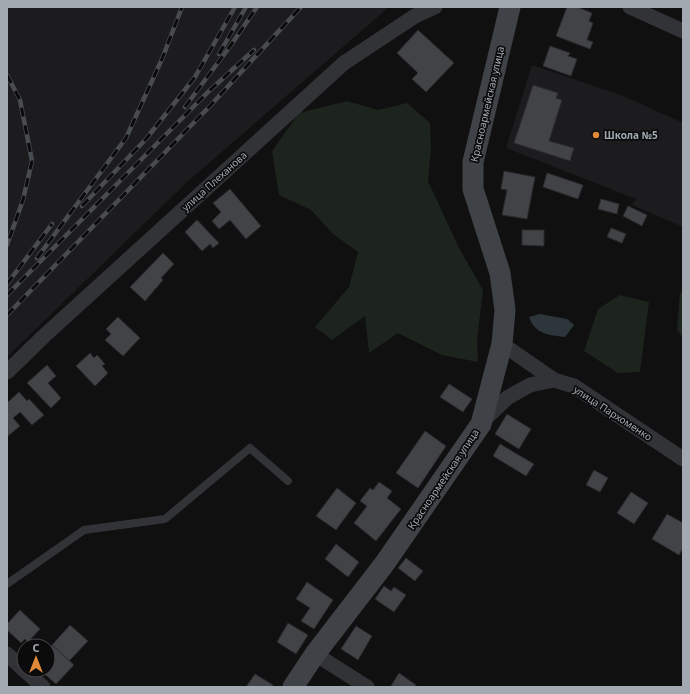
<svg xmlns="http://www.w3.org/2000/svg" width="690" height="694" font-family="'Noto Sans',sans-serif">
<rect width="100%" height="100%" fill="#101011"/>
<!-- built -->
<g fill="#1c1c1e">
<polygon points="7,7 389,7 186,183 7,357"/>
<polygon points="532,65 623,96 683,123 683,227 632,205 636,199 506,148"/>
</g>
<!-- green -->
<g fill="#1d231d">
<polygon points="347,101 378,110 407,103 430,123 431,149 428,181 459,248 483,290 477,340 478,362 442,355 398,333 369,353 365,316 332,340 315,327 349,287 358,252 333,234 311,210 279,195 272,151 299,113"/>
<polygon points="683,292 683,338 677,330 680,293"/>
<polygon points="620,295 649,302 640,372 618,373 584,351 598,309"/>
</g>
<!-- water -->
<path fill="#2d363a" d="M540 314 567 319 574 325 565 337C548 335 535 334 529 317Z"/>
<!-- building -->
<g fill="#414347" stroke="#2a2b2d">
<polygon points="567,7 577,7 592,13 589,21 593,23 587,40 593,42 590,49 556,36"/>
<polygon points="418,30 454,63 426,92 412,79 418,73 397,53"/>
<polygon points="550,46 570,53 568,56 577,59 571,76 543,66"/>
<polygon points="533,85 558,93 556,98 562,100 549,141 574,148 570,161 514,143"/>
<polygon points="504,171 535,177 527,219 502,215 507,190 501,189"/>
<polygon points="547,173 583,185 578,199 543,187"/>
<polygon points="230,189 261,226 246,239 230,220 219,229 212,221 221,212 213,203"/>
<polygon points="601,199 619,204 617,214 598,209"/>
<polygon points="628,206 647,215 642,226 623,216"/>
<polygon points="197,220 219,243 213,248 210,244 202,251 185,232"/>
<polygon points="611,228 626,234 622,243 607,237"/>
<polygon points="522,230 544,230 544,246 522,245"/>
<polygon points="163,253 174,264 161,278 163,280 145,301 130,287"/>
<polygon points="118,317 140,338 123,356 105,340 111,334 106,329"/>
<polygon points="90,353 94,358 97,355 105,364 102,366 108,373 95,386 76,366"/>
<polygon points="47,365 56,376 48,383 61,398 51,408 27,383"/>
<polygon points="449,384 472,399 463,412 440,397"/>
<polygon points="19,392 27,401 29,399 44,415 32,425 20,412 13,418 20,426 8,436 7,403"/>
<polygon points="507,414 531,429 519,449 495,434"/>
<polygon points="425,431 446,446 418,488 396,473"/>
<polygon points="500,444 534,464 526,476 493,456"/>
<polygon points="594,470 608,478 600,492 586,485"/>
<polygon points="379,482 392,491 387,498 401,509 376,541 354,523 367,506 360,501 370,488 373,490"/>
<polygon points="337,488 356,503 336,530 316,516"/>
<polygon points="631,492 648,503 634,524 617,513"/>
<polygon points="667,514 683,523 683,548 679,555 652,539"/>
<polygon points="336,544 359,562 348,577 325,559"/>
<polygon points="406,558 423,571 415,581 398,568"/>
<polygon points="307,582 333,600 314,629 301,621 310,608 296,599"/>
<polygon points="384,586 391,591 394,587 406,595 394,612 375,599"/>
<polygon points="20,610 40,629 28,642 25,639 21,643 7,630 7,624"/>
<polygon points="288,623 308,635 296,654 277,642"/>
<polygon points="70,625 88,641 69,661 52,645"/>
<polygon points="356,626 372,636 358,660 341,649"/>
<polygon points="52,645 74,665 56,684 40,670 48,670 48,649"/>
<polygon points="399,673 416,685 415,687 391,686"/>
<polygon points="255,674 273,685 272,687 246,687"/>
</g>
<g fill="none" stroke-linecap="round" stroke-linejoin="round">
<!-- lane -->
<polyline stroke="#313336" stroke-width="8" points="7,584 84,530 165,519 250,448 288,481"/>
<!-- street -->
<g stroke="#313336" stroke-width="15">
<polyline points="630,7 683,31"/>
<polyline points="502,344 554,380 574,386 683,459"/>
<polyline points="7,372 44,336 344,63 415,16 435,7"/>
<polyline points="481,423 507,398 530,385 554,380"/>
<polyline points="7,654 24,670"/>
<polyline points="315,654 367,687"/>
<polyline points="24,670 43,687"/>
</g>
<!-- secondary -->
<polyline stroke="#3f4246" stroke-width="21" points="293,687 315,654 385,563 481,424 502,344 505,310 500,273 473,189 473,162 510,7"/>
<!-- rail casing -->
<g stroke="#484b4f" stroke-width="4.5">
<g id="rail">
<polyline points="219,54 246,7"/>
<polyline points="7,75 20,100 32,161 23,200 7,245"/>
<polyline points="185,107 231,45 257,7"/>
<polyline points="82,206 146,139 195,77 235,7"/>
<polyline points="37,258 126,138 162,59 182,7"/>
<polyline points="7,284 52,224"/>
<polyline points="7,295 208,92 254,50"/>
<polyline points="7,315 209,107 301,7"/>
</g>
</g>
<!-- rail -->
<use href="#rail" stroke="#0b0b0c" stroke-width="3" stroke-dasharray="9" stroke-linecap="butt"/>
</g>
<!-- markers -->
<circle fill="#e08a39" stroke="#0b0b0c" stroke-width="1.5" cx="596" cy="135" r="4"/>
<g text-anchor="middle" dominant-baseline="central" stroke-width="3.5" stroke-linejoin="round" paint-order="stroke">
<!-- street labels -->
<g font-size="10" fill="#a2a9b1" stroke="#0b0b0c">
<text transform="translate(487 104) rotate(-77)">Красноармейская улица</text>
<text transform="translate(214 181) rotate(-42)">улица Плеханова</text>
<text transform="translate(613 413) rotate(33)">улица Пархоменко</text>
<text transform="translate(443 479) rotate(-56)">Красноармейская улица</text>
</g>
<!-- poi labels -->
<g font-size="10" font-weight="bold" fill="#a2a9b1" stroke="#0b0b0c" text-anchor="start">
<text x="604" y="135">Школа №5</text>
</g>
</g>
<!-- border -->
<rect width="690" height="694" fill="none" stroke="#a2a9b1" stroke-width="16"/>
<!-- north arrow -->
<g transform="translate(36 658)"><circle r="19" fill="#0b0b0c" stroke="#474a4e"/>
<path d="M0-3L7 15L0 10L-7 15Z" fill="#e08a39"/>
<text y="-6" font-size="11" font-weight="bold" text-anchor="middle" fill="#a2a9b1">С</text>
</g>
</svg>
